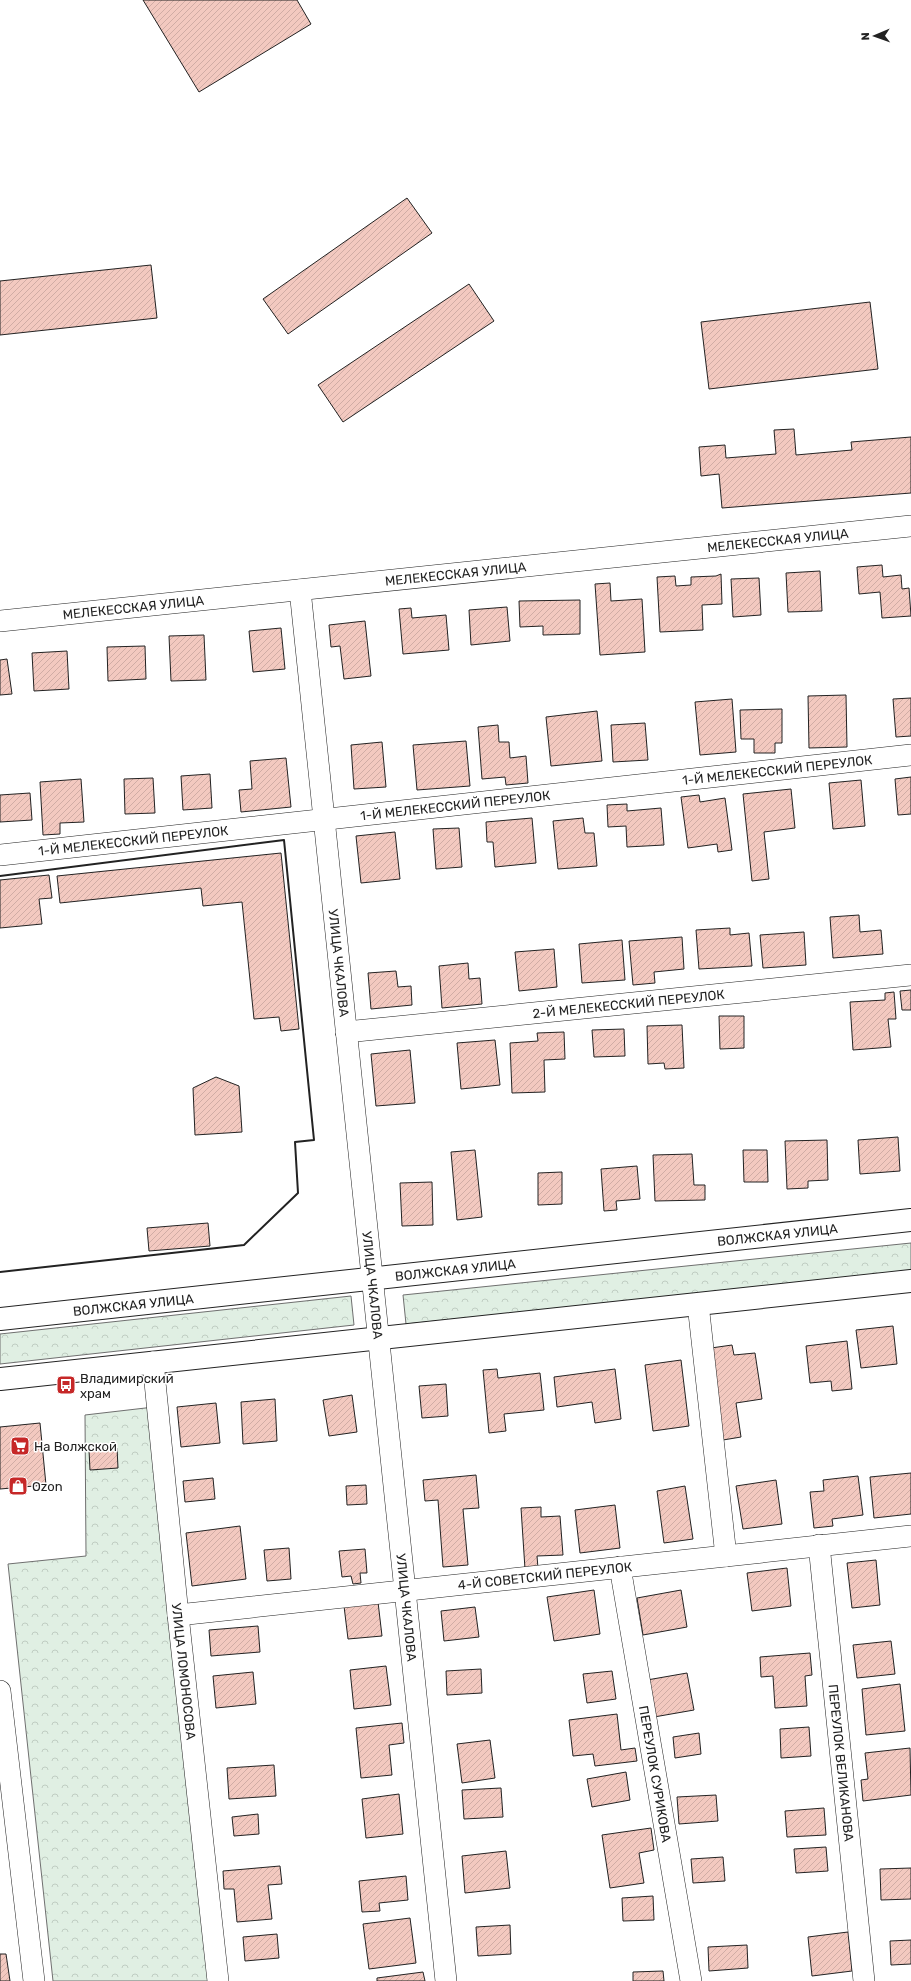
<svg xmlns="http://www.w3.org/2000/svg" width="911" height="1981" font-family="Rubik,sans-serif">
<defs>
<pattern id="forest-crowns" width="20" height="18" patternUnits="userSpaceOnUse"><rect width="20" height="18" fill="#e0efe3"/><path d="M2 6a3 3 0 1 1 6 0M12 15a3 3 0 1 1 6 0" fill="none" stroke="#c0cdc2"/></pattern>
<pattern id="building-hatch" width="6" height="6" patternUnits="userSpaceOnUse"><rect width="6" height="6" fill="#f3c9c0"/><path d="M-1 1l2-2M0 6l6-6M5 7l2-2" fill="none" stroke="#d0aca5"/></pattern>
</defs>
<rect width="100%" height="100%" fill="#fff"/>
<!-- forest -->
<g fill="url(#forest-crowns)" stroke="#6f6f6f">
<polygon points="911,1243 911,1273 406,1324 403,1295"/>
<polygon points="351,1296 354,1325 0,1364 0,1334"/>
<polygon points="154,1407 214,1981 53,1981 8,1564 86,1556 85,1415"/>
</g>
<!-- building -->
<g fill="url(#building-hatch)" stroke="#222">
<polygon points="143,0 297,0 311,24 199,92"/>
<polygon points="407,198 432,233 288,334 263,299"/>
<polygon points="151,265 157,318 0,335 0,281"/>
<polygon points="469,284 494,321 343,422 318,385"/>
<polygon points="870,302 878,369 709,389 701,322"/>
<polygon points="794,429 796,455 852,450 851,442 911,437 911,493 722,508 719,474 701,476 699,447 725,445 726,458 776,454 774,430"/>
<polygon points="882,565 883,577 901,575 902,589 909,588 911,616 882,618 880,592 859,594 857,567"/>
<polygon points="820,571 822,611 788,612 786,573"/>
<polygon points="721,574 722,604 702,605 703,630 660,632 657,577 675,576 676,586 691,585 691,577 716,576"/>
<polygon points="759,578 761,615 733,617 731,579"/>
<polygon points="610,583 611,601 642,599 645,652 600,655 595,584"/>
<polygon points="580,600 580,634 543,635 543,626 520,627 519,601"/>
<polygon points="507,607 510,641 471,645 469,610"/>
<polygon points="411,608 412,618 446,615 449,650 403,654 399,609"/>
<polygon points="365,621 371,676 344,679 340,646 331,647 329,625"/>
<polygon points="281,628 285,669 253,672 249,631"/>
<polygon points="204,635 206,680 171,681 169,636"/>
<polygon points="145,646 146,679 108,681 107,647"/>
<polygon points="67,651 69,689 34,691 32,653"/>
<polygon points="7,659 12,694 0,695 0,660"/>
<polygon points="846,695 847,747 809,748 808,696"/>
<polygon points="911,698 911,736 896,737 893,699"/>
<polygon points="732,699 736,752 700,755 695,702"/>
<polygon points="782,709 782,743 775,743 775,753 754,753 754,739 741,739 740,710"/>
<polygon points="597,711 602,761 551,766 546,717"/>
<polygon points="645,723 648,760 613,762 611,725"/>
<polygon points="498,725 499,742 509,742 510,758 526,756 528,783 506,785 505,777 482,779 478,727"/>
<polygon points="466,741 470,786 417,790 413,745"/>
<polygon points="382,742 386,787 354,789 351,745"/>
<polygon points="286,758 291,807 241,812 239,790 252,789 250,761"/>
<polygon points="210,774 212,808 183,810 181,776"/>
<polygon points="911,777 911,814 898,815 895,779"/>
<polygon points="153,778 155,813 125,814 124,779"/>
<polygon points="81,779 84,822 60,823 60,834 43,835 40,782"/>
<polygon points="861,780 865,826 833,829 829,783"/>
<polygon points="791,789 795,828 764,832 769,879 752,881 743,794"/>
<polygon points="30,793 32,820 0,822 0,795"/>
<polygon points="699,795 700,802 725,798 732,850 718,852 717,844 688,848 681,797"/>
<polygon points="627,804 627,811 661,808 664,845 627,847 626,826 608,827 607,805"/>
<polygon points="532,818 536,863 495,867 493,842 487,842 486,822"/>
<polygon points="583,818 585,833 594,833 597,866 558,869 553,821"/>
<polygon points="459,828 462,867 436,869 433,829"/>
<polygon points="395,832 400,879 361,883 356,836"/>
<polygon points="281,853 299,1029 281,1031 279,1017 254,1019 242,902 203,906 201,888 60,903 57,876"/>
<polygon points="49,875 52,898 39,899 42,924 0,928 0,880"/>
<polygon points="859,915 860,932 881,930 883,954 833,958 830,917"/>
<polygon points="730,928 730,935 749,933 752,966 699,969 696,930"/>
<polygon points="804,932 806,965 763,968 760,935"/>
<polygon points="682,937 684,969 654,972 655,983 633,985 629,941"/>
<polygon points="622,940 625,980 582,983 579,944"/>
<polygon points="554,949 557,987 519,991 515,952"/>
<polygon points="468,963 469,979 480,978 482,1004 442,1008 439,966"/>
<polygon points="396,971 398,987 411,986 412,1005 371,1009 368,973"/>
<polygon points="911,990 911,1010 902,1010 900,991"/>
<polygon points="894,992 896,1019 888,1019 891,1047 853,1050 850,1002 885,1000 885,993"/>
<polygon points="719,1016 744,1016 744,1048 720,1049"/>
<polygon points="682,1025 684,1068 665,1069 664,1063 648,1064 647,1026"/>
<polygon points="624,1029 625,1056 594,1057 592,1030"/>
<polygon points="564,1032 565,1059 544,1060 545,1092 512,1093 510,1043 538,1041 537,1033"/>
<polygon points="495,1040 500,1085 461,1089 457,1043"/>
<polygon points="410,1050 415,1103 376,1106 371,1054"/>
<polygon points="216,1077 239,1086 242,1132 195,1135 193,1088"/>
<polygon points="898,1137 900,1171 860,1174 858,1140"/>
<polygon points="827,1140 828,1180 808,1181 808,1188 787,1189 785,1141"/>
<polygon points="475,1150 482,1217 457,1220 451,1152"/>
<polygon points="743,1150 767,1150 768,1182 744,1182"/>
<polygon points="692,1154 694,1185 705,1185 705,1200 655,1201 653,1155"/>
<polygon points="637,1166 640,1199 616,1201 617,1210 604,1211 601,1169"/>
<polygon points="562,1172 562,1204 538,1205 538,1173"/>
<polygon points="432,1182 433,1225 402,1226 400,1183"/>
<polygon points="208,1223 210,1246 149,1251 147,1228"/>
<polygon points="893,1326 897,1364 861,1368 856,1330"/>
<polygon points="847,1341 852,1389 832,1391 831,1381 810,1383 806,1346"/>
<polygon points="732,1345 734,1355 755,1353 762,1399 736,1403 741,1437 723,1440 711,1348"/>
<polygon points="681,1360 689,1426 653,1431 645,1365"/>
<polygon points="497,1369 498,1378 540,1373 544,1410 504,1414 506,1431 489,1433 483,1370"/>
<polygon points="615,1369 621,1419 595,1423 592,1402 557,1407 554,1377"/>
<polygon points="446,1384 448,1416 422,1418 419,1386"/>
<polygon points="352,1395 357,1432 329,1436 323,1400"/>
<polygon points="275,1399 277,1441 243,1444 241,1402"/>
<polygon points="216,1403 220,1443 181,1447 177,1407"/>
<polygon points="40,1423 46,1485 0,1489 0,1427"/>
<polygon points="117,1448 118,1468 90,1470 89,1450"/>
<polygon points="911,1473 911,1514 874,1518 870,1477"/>
<polygon points="476,1475 479,1508 463,1509 468,1565 443,1567 438,1500 425,1501 423,1480"/>
<polygon points="858,1476 863,1515 832,1519 833,1526 814,1528 810,1492 824,1491 823,1480"/>
<polygon points="213,1478 215,1499 185,1502 183,1481"/>
<polygon points="776,1480 782,1524 743,1529 736,1486"/>
<polygon points="366,1485 367,1504 347,1505 346,1486"/>
<polygon points="685,1486 693,1539 664,1543 657,1491"/>
<polygon points="615,1505 620,1548 580,1553 575,1510"/>
<polygon points="541,1507 541,1517 560,1516 563,1555 537,1556 538,1568 525,1569 521,1508"/>
<polygon points="240,1526 246,1579 192,1586 186,1533"/>
<polygon points="289,1548 291,1579 267,1581 264,1550"/>
<polygon points="365,1549 367,1573 360,1573 361,1583 353,1584 351,1576 342,1577 339,1551"/>
<polygon points="876,1560 880,1605 852,1608 847,1563"/>
<polygon points="787,1568 791,1606 752,1611 747,1573"/>
<polygon points="594,1590 600,1634 554,1641 547,1597"/>
<polygon points="681,1590 687,1627 643,1635 637,1598"/>
<polygon points="378,1602 382,1636 348,1639 344,1606"/>
<polygon points="475,1607 479,1637 444,1641 441,1611"/>
<polygon points="258,1626 260,1652 211,1656 209,1630"/>
<polygon points="891,1641 895,1674 857,1678 853,1645"/>
<polygon points="810,1653 812,1675 805,1676 807,1706 775,1708 773,1676 761,1677 760,1657"/>
<polygon points="386,1666 391,1705 354,1709 350,1670"/>
<polygon points="481,1669 482,1693 447,1695 446,1671"/>
<polygon points="612,1671 616,1699 587,1703 583,1674"/>
<polygon points="253,1672 256,1704 216,1708 213,1676"/>
<polygon points="687,1673 694,1710 654,1717 647,1680"/>
<polygon points="900,1684 905,1731 866,1735 862,1689"/>
<polygon points="617,1714 621,1750 635,1748 637,1761 595,1766 593,1754 573,1756 569,1720"/>
<polygon points="402,1723 404,1743 389,1745 392,1775 361,1778 356,1728"/>
<polygon points="809,1727 811,1756 781,1758 780,1729"/>
<polygon points="699,1733 701,1754 675,1758 673,1737"/>
<polygon points="490,1740 495,1778 462,1783 457,1744"/>
<polygon points="910,1748 911,1795 863,1801 861,1780 868,1779 865,1753"/>
<polygon points="274,1765 276,1796 229,1799 227,1768"/>
<polygon points="626,1772 630,1800 592,1807 587,1779"/>
<polygon points="501,1788 503,1817 464,1819 462,1790"/>
<polygon points="399,1794 403,1834 366,1838 362,1799"/>
<polygon points="716,1795 718,1821 679,1824 677,1797"/>
<polygon points="824,1808 826,1835 787,1837 785,1811"/>
<polygon points="258,1814 259,1834 234,1836 232,1817"/>
<polygon points="651,1828 654,1850 639,1853 644,1883 610,1888 602,1835"/>
<polygon points="826,1847 828,1871 796,1873 794,1849"/>
<polygon points="506,1851 510,1888 465,1893 462,1856"/>
<polygon points="723,1857 725,1881 693,1883 691,1859"/>
<polygon points="280,1866 282,1884 268,1885 272,1919 237,1922 234,1889 224,1889 223,1871"/>
<polygon points="911,1868 911,1899 881,1900 880,1869"/>
<polygon points="406,1876 408,1900 379,1903 380,1911 362,1912 359,1881"/>
<polygon points="653,1896 654,1920 623,1921 622,1898"/>
<polygon points="410,1918 416,1963 369,1969 363,1924"/>
<polygon points="510,1925 511,1954 478,1956 476,1927"/>
<polygon points="848,1932 852,1971 812,1976 808,1937"/>
<polygon points="277,1934 279,1958 245,1961 243,1937"/>
<polygon points="911,1940 911,1964 891,1965 890,1941"/>
<polygon points="747,1945 748,1968 709,1971 708,1947"/>
<polygon points="0,1954 6,1954 10,1981 0,1981"/>
<polygon points="663,1971 664,1981 633,1981 633,1972"/>
<polygon points="423,1972 425,1981 377,1981 377,1978"/>
</g>
<g fill="none" stroke-linecap="round" stroke-linejoin="round">
<!-- street casing -->
<g stroke="#222" stroke-width="22">
<g id="street">
<path id="s1" d="M300 590 446 1981"/>
<path id="s2" d="M0 621 911 526"/>
<path id="s3" d="M0 855 911 755"/>
<path id="s4" d="M346 1032 911 975"/>
<polyline points="698,1304 726,1556"/>
<path id="s5" d="M153 1362 178 1615 218 1981"/>
<path id="s6" d="M819 1545 864 1981"/>
<path id="s7" d="M620 1567 691 1981"/>
<path id="s8" d="M178 1615 911 1536"/>
<polyline points="0,1691 34,1981"/>
</g>
</g>
<!-- secondary casing -->
<g stroke="#222" stroke-width="24">
<g id="secondary">
<path id="s9" d="M0 1319 911 1220"/>
<polyline points="0,1379 911,1281"/>
</g>
</g>
<!-- street -->
<use href="#street" stroke="#fff" stroke-width="21"/>
<!-- secondary -->
<use href="#secondary" stroke="#fff" stroke-width="22"/>
<!-- wall -->
<polyline stroke="#222" stroke-width="2" points="0,876 284,840 314,1140 295,1142 298,1193 244,1245 0,1272"/>
</g>
<!-- icons -->
<defs>
<g id="bus-square" transform="scale(1)"><rect x="-9" y="-9" width="18" height="18" rx="4" fill="#c62828" stroke="#fff"/><path d="M-5-6H5V4H4V6H2V4H-2V6H-4V4H-5ZM-3.5-4V0h7V-4ZM-3.5 1.2v1.5H-2V1.2ZM2 1.2v1.5H3.5V1.2Z" fill="#fff"/></g>
<g id="supermarket-square" transform="scale(1)"><rect x="-9" y="-9" width="18" height="18" rx="4" fill="#c62828" stroke="#fff"/><path d="M-6-5.5h2.5l.6 2H6L4.5 2H-2.5L-4.4-4H-6ZM-1.5 3.2a1.3 1.3 0 1 0 .1 0ZM3 3.2a1.3 1.3 0 1 0 .1 0Z" fill="#fff"/></g>
<g id="shop-square" transform="scale(1)"><rect x="-9" y="-9" width="18" height="18" rx="4" fill="#c62828" stroke="#fff"/><path d="M-5-2.5h2.3a2.7 3.5 0 0 1 5.4 0H5L5.5 6h-11ZM-1.5-2.5h3a1.5 2.3 0 0 0-3 0Z" fill="#fff"/></g>
</defs>
<g fill-rule="evenodd">
<use href="#bus-square" x="66" y="1385"/>
<use href="#supermarket-square" x="20" y="1446"/>
<use href="#shop-square" x="18" y="1486"/>
</g>
<g text-anchor="middle" dominant-baseline="central" stroke-width="3" stroke-linejoin="round" paint-order="stroke">
<!-- street labels -->
<g font-size="13" fill="#222" stroke="#fff">
<text stroke="none"><textPath href="#s2" startOffset="782">МЕЛЕКЕССКАЯ УЛИЦА</textPath></text>
<text stroke="none"><textPath href="#s2" startOffset="458">МЕЛЕКЕССКАЯ УЛИЦА</textPath></text>
<text stroke="none"><textPath href="#s2" startOffset="134">МЕЛЕКЕССКАЯ УЛИЦА</textPath></text>
<text stroke="none"><textPath href="#s3" startOffset="782">1-Й МЕЛЕКЕССКИЙ ПЕРЕУЛОК</textPath></text>
<text stroke="none"><textPath href="#s3" startOffset="458">1-Й МЕЛЕКЕССКИЙ ПЕРЕУЛОК</textPath></text>
<text stroke="none"><textPath href="#s3" startOffset="134">1-Й МЕЛЕКЕССКИЙ ПЕРЕУЛОК</textPath></text>
<text stroke="none"><textPath href="#s1" startOffset="375">УЛИЦА ЧКАЛОВА</textPath></text>
<text stroke="none"><textPath href="#s4" startOffset="284">2-Й МЕЛЕКЕССКИЙ ПЕРЕУЛОК</textPath></text>
<text stroke="none"><textPath href="#s9" startOffset="782">ВОЛЖСКАЯ УЛИЦА</textPath></text>
<text stroke="none"><textPath href="#s9" startOffset="458">ВОЛЖСКАЯ УЛИЦА</textPath></text>
<text stroke="none"><textPath href="#s1" startOffset="699">УЛИЦА ЧКАЛОВА</textPath></text>
<text stroke="none"><textPath href="#s9" startOffset="134">ВОЛЖСКАЯ УЛИЦА</textPath></text>
<text stroke="none"><textPath href="#s8" startOffset="369">4-Й СОВЕТСКИЙ ПЕРЕУЛОК</textPath></text>
<text stroke="none"><textPath href="#s1" startOffset="1023">УЛИЦА ЧКАЛОВА</textPath></text>
<text stroke="none"><textPath href="#s5" startOffset="311">УЛИЦА ЛОМОНОСОВА</textPath></text>
<text stroke="none"><textPath href="#s6" startOffset="219">ПЕРЕУЛОК ВЕЛИКАНОВА</textPath></text>
<text stroke="none"><textPath href="#s7" startOffset="210">ПЕРЕУЛОК СУРИКОВА</textPath></text>
</g>
<!-- poi labels -->
<g font-size="13" fill="#222" stroke="#fff" text-anchor="start">
<text x="80" y="1378">Владимирский<tspan x="80" dy="15">храм</tspan></text>
<text x="34" y="1446">На Волжской</text>
<text x="32" y="1486">Ozon</text>
</g>
</g>
<!-- north arrow -->
<g transform="translate(875 36) rotate(268)" stroke="#ffffff" stroke-width="3" paint-order="stroke">
<path d="M0-3L7 15L0 10L-7 15Z" fill="#222222"/>
<text y="-6" font-size="11" font-weight="bold" text-anchor="middle" fill="#222222">N</text>
</g>
</svg>
